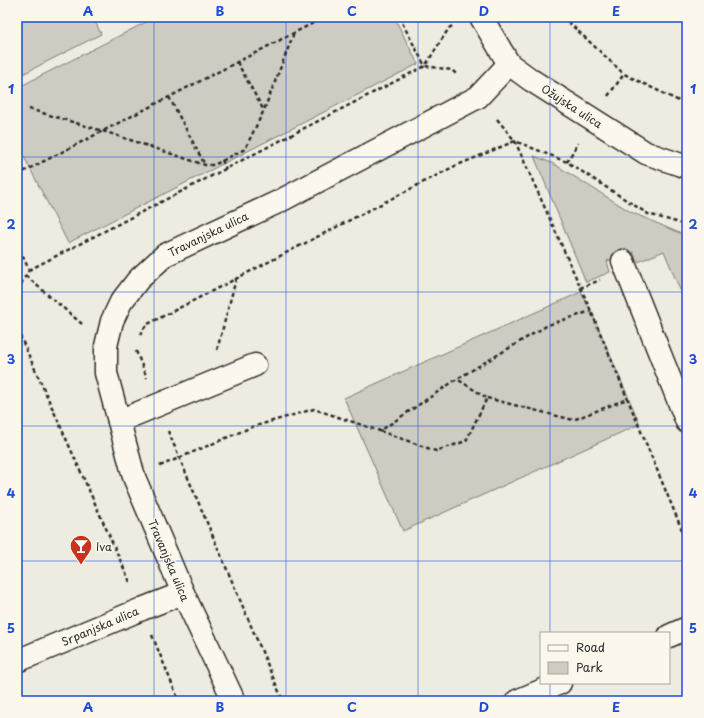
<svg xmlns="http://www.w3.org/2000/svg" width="704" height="718" font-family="'Playpen Sans',sans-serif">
<rect width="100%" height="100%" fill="#eeebe0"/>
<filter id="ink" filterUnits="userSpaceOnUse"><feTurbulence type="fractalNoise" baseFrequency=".025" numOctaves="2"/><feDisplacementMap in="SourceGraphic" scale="8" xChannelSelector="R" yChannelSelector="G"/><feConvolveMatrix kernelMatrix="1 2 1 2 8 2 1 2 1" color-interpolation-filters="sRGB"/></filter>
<g filter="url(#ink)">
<!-- green -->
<g fill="#cecbc2" stroke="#7c7b76">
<polygon points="17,17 93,17 101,34 17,77"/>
<polygon points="156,17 394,17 418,64 68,243 17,143 17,88"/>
<polygon points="534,156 554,164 631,212 677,232 687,235 687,307 664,251 638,262 633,252 607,261 610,272 586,282"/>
<polygon points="581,292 591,311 640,424 403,531 344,398"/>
</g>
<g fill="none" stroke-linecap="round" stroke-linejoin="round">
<!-- minor casing -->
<g stroke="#2b2b2b" stroke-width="25">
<g id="minor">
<polyline points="481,17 509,64 531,80 646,153 687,167"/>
<polyline points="623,261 687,422"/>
<polyline points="119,421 255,365"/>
<polyline points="669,636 687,628"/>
<polyline points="17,661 142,609 183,593"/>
<polyline points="234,701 183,593 134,477 106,373 106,346 112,321 121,302 138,280 165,255 280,201 478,97 509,64"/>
<polyline points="517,701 560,683"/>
</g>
</g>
<!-- path -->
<g stroke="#2b2b2b" stroke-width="2.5" stroke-dasharray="4 3" stroke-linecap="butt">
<polyline points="399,17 425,66 452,70 457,75"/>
<polyline points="563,17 624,74 681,102 687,103"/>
<polyline points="237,62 263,109"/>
<polyline points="608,96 624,74"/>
<polyline points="169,97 205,165"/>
<polyline points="29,109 103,131 205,165 214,165 245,149 264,110 294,33"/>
<polyline points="497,119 515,141 591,311 687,542"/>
<polyline points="222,160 226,169"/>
<polyline points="567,162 578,143"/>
<polyline points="17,175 325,17"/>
<polyline points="17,243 29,270 17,291"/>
<polyline points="29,270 425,66 449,28 454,25"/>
<polyline points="26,276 82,324"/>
<polyline points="580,288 600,280"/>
<polyline points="17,329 130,582"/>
<polyline points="140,335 146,325 453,167 515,141 567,162 648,214 687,225"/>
<polyline points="217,350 236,279"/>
<polyline points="136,351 147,378"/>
<polyline points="487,398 573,420 627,399"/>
<polyline points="168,431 283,701"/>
<polyline points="380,431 436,451 466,441 487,398 457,379"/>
<polyline points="160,466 252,427 314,409 380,431 457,379 548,325 591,311"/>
<polyline points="152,635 179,701"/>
</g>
<!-- minor -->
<use href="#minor" stroke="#fbf7ec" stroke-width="22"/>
</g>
</g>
<!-- grid -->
<path fill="none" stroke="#1d4ed8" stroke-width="1" stroke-opacity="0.55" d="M154 17V701M286 17V701M418 17V701M550 17V633M17 157H687M17 292H687M17 426H687M17 561H687M550 683V701"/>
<!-- icons -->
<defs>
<g id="bar-pin" transform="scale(1.15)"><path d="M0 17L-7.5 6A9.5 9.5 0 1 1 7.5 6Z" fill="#c8321e" stroke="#fbf7ec"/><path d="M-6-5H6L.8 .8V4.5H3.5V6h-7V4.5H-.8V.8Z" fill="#fff"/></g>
</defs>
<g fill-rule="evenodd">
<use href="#bar-pin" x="81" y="546"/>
</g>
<g text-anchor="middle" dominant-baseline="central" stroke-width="3" stroke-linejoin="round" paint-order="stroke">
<!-- street labels -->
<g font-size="11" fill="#2b2b2b" stroke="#fbf7ec">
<text transform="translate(572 106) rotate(33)">Ožujska ulica</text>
<text transform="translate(208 234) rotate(-26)">Travanjska ulica</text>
<text transform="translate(169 560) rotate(67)">Travanjska ulica</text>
<text transform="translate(100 626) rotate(-23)">Srpanjska ulica</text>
</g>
<!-- poi labels -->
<g font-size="11" fill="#2b2b2b" stroke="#fbf7ec" text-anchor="start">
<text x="96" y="546">Iva</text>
</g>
</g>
<!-- margin -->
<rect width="704" height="718" fill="none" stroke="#fbf7ec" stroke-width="44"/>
<!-- legend -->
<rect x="540" y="632" width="130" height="52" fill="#fbf7ec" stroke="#a8a59f"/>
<rect x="548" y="645" width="20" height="6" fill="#fbf7ec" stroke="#a8a59f"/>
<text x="576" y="652" font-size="12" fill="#2b2b2b">Road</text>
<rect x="548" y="662" width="20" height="12" fill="#cecbc2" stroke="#a8a59f"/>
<text x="576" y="672" font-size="12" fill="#2b2b2b">Park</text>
<rect x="22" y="22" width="660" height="674" fill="none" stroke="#1d4ed8" stroke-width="1.5"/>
<g font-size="13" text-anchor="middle" font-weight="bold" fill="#1d4ed8">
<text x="88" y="16">A</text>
<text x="220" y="16">B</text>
<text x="352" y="16">C</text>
<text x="484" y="16">D</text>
<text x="616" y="16">E</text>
<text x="11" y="94">1</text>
<text x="693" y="94">1</text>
<text x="11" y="229">2</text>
<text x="693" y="229">2</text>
<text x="11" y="364">3</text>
<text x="693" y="364">3</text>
<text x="11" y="498">4</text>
<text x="693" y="498">4</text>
<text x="11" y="633">5</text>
<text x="693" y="633">5</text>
<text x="88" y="712">A</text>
<text x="220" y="712">B</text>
<text x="352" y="712">C</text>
<text x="484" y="712">D</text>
<text x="616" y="712">E</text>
</g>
</svg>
